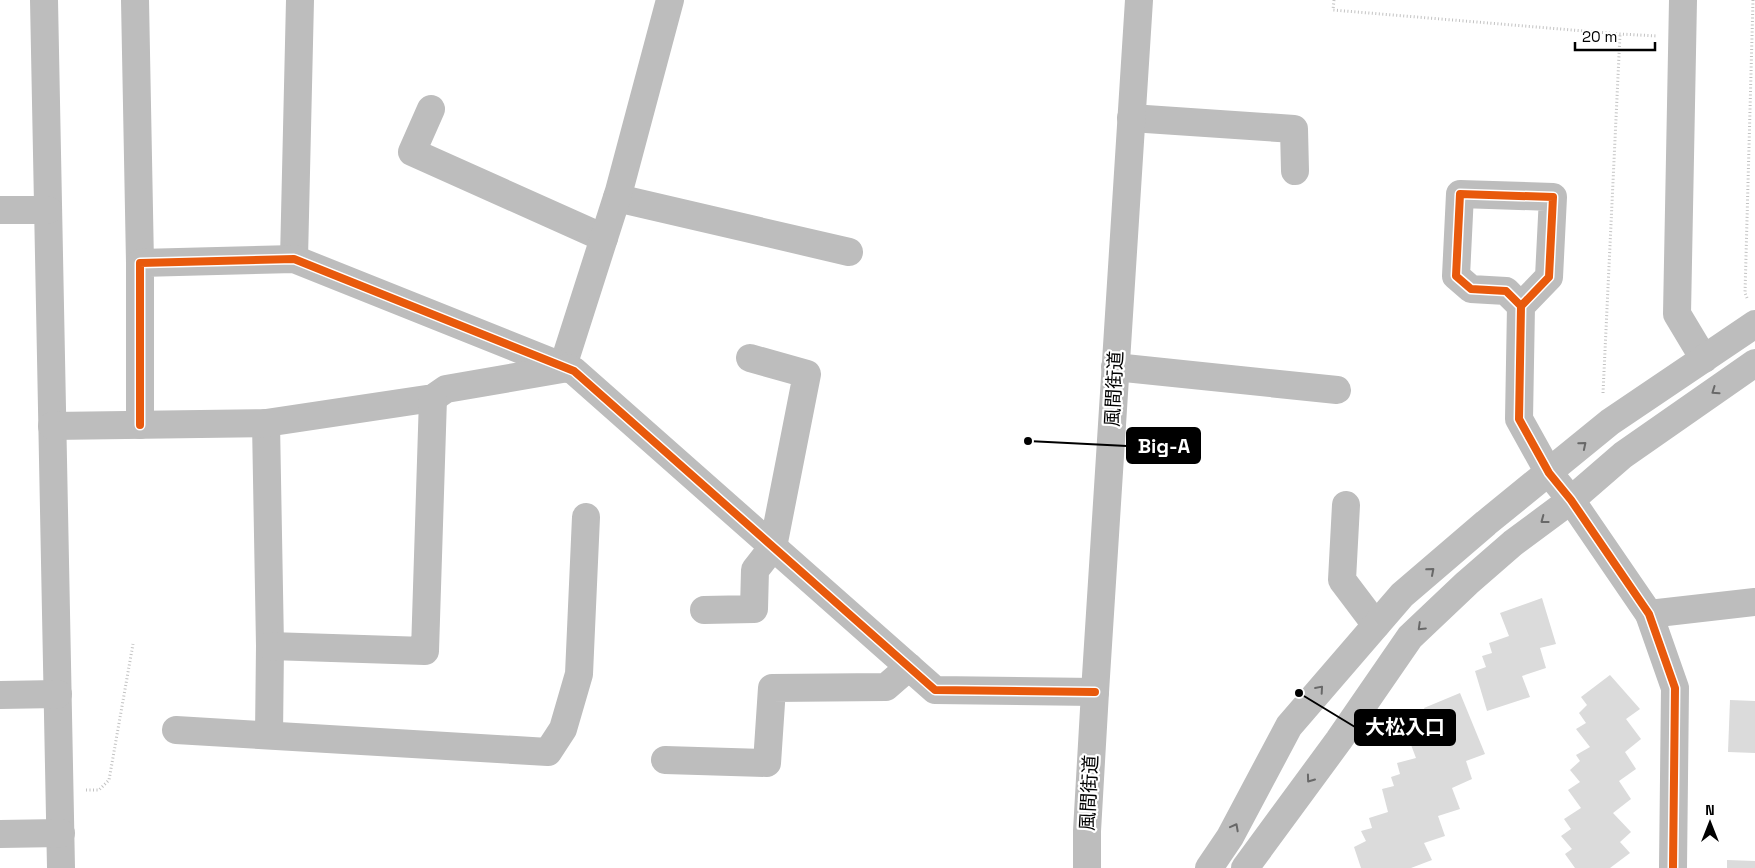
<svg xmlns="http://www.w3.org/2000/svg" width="1755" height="868" font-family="'Space Grotesk','Noto Sans JP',sans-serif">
<rect width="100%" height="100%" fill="#fff"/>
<!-- building -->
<g fill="#dbdbdb">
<polygon points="1542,598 1556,644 1540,648 1546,668 1522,676 1530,697 1487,711 1475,671 1486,667 1482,656 1492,653 1489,643 1509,636 1500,613"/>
<polygon points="1610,675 1640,709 1626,719 1641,739 1625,752 1636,769 1619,781 1631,799 1613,813 1631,832 1620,842 1630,853 1610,868 1575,868 1565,854 1572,849 1561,836 1571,829 1564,819 1581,808 1568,790 1580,782 1570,770 1580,761 1576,755 1590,747 1576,729 1586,723 1579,713 1587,705 1581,697"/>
<polygon points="1460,693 1485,754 1466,761 1472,779 1452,788 1460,809 1438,816 1445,836 1424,843 1432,860 1411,868 1361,868 1354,847 1366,841 1361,831 1372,828 1369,818 1388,812 1382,789 1394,786 1391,777 1400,774 1397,763 1416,758 1408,737 1432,728 1424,708"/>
<polygon points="1730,700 1755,701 1755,753 1728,752"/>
<polygon points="1727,860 1755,861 1755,868 1727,868"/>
</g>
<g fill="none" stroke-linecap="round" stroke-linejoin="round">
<!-- path -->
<g stroke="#c2c2c2" stroke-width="3" stroke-dasharray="1 2.5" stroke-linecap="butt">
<polyline points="1334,0 1333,10 1620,34 1657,36"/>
<polyline points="1747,298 1745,293 1753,0"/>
<polyline points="1603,393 1620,34"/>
<polyline points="86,790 99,790 109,780 133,644"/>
</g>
<!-- minor -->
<g stroke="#bdbdbd" stroke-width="28">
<polyline points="44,0 61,868"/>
<polyline points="135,0 140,263"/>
<polyline points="1683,0 1677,314 1704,359"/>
<polyline points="431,109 412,152 604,238"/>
<polyline points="1131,118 1294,129 1295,171"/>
<polyline points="617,198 849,252"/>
<polyline points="0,210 48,210"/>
<polyline points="294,259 300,0"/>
<polyline points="1521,306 1549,277 1553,197 1460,194 1456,276 1471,289 1506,291 1521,306 1519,419 1549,473 1571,500 1649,614 1675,688 1673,868"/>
<polyline points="563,366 619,191 670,0"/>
<polyline points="1115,367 1337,390"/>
<polyline points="266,423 270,646 269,735"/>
<polyline points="140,425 140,263 294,259 574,371 935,690 1095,692"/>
<polyline points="52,426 266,423 433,398 446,389 568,368"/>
<polyline points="1346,505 1342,580 1376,625"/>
<polyline points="704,610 754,609 755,570 773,547 807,374 750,358"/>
<polyline points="1649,614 1755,602"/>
<polyline points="270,646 425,651 433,398"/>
<polyline points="0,695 58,694"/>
<polyline points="176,730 548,752 563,729 579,674 586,517"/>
<polyline points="665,760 767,763 772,688 886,687 909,667"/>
<polyline points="0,834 61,833"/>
<polyline points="1087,868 1087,831 1095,692 1139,0"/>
<polyline points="1209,868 1230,837 1289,726 1402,595 1486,523 1610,422 1755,324"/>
<polyline points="1245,868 1339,740 1410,637 1467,583 1513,543 1571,500 1623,455 1755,363"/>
</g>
<!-- cycleway casing -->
<g stroke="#fff" stroke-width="11">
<g id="cycleway">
<polyline points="1521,306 1549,277 1553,197 1460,194 1456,276 1471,289 1506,291 1521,306 1519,419 1549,473 1571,500 1649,614 1675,688 1673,868"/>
<polyline points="140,425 140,263 294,259 574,371 935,690 1095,692"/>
</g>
</g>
<!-- cycleway -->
<use href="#cycleway" stroke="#e8590c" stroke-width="8"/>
</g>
<!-- one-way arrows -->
<defs><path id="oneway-chevron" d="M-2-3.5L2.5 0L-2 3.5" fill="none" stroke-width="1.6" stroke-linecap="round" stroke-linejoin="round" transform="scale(1.25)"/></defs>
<g stroke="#686868">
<use href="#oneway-chevron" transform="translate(1715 391) rotate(145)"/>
<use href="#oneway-chevron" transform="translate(1583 445) rotate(-40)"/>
<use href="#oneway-chevron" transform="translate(1544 520) rotate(143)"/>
<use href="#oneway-chevron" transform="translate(1431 571) rotate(-41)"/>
<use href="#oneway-chevron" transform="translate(1421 627) rotate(136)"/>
<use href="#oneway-chevron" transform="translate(1320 689) rotate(-49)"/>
<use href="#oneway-chevron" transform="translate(1310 779) rotate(126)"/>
<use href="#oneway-chevron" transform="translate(1235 827) rotate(-62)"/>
</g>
<g text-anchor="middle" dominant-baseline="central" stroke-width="4.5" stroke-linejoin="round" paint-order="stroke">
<!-- street labels -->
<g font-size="19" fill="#000" stroke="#fff">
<text transform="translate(1114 389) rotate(-87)">風間街道</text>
<text transform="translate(1089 793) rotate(-87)">風間街道</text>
</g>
</g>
<!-- callouts -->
<path fill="none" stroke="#000" stroke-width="2" d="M1028 441L1127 446M1299 693L1355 727"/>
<g fill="#000" stroke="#fff" stroke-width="2">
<circle cx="1028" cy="441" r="5"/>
<circle cx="1299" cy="693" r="5"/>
</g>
<g fill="#000" stroke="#000" stroke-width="2">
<rect x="1127" y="428" width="73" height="35" rx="5"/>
<rect x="1355" y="710" width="100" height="35" rx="5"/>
</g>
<g font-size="20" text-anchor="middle" font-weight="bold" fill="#fff">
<text x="1164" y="453">Big-A</text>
<text x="1405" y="734">大松入口</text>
</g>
<!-- north arrow -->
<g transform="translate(1710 823)" stroke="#ffffff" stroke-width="4" paint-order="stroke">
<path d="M0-4L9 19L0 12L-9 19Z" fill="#000000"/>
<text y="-8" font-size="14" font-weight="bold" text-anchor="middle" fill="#000000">N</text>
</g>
<!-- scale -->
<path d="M1575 42v8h80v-8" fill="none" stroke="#000000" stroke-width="2.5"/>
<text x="1582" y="42" font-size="15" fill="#000000" stroke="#ffffff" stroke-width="4" paint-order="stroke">20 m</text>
</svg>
